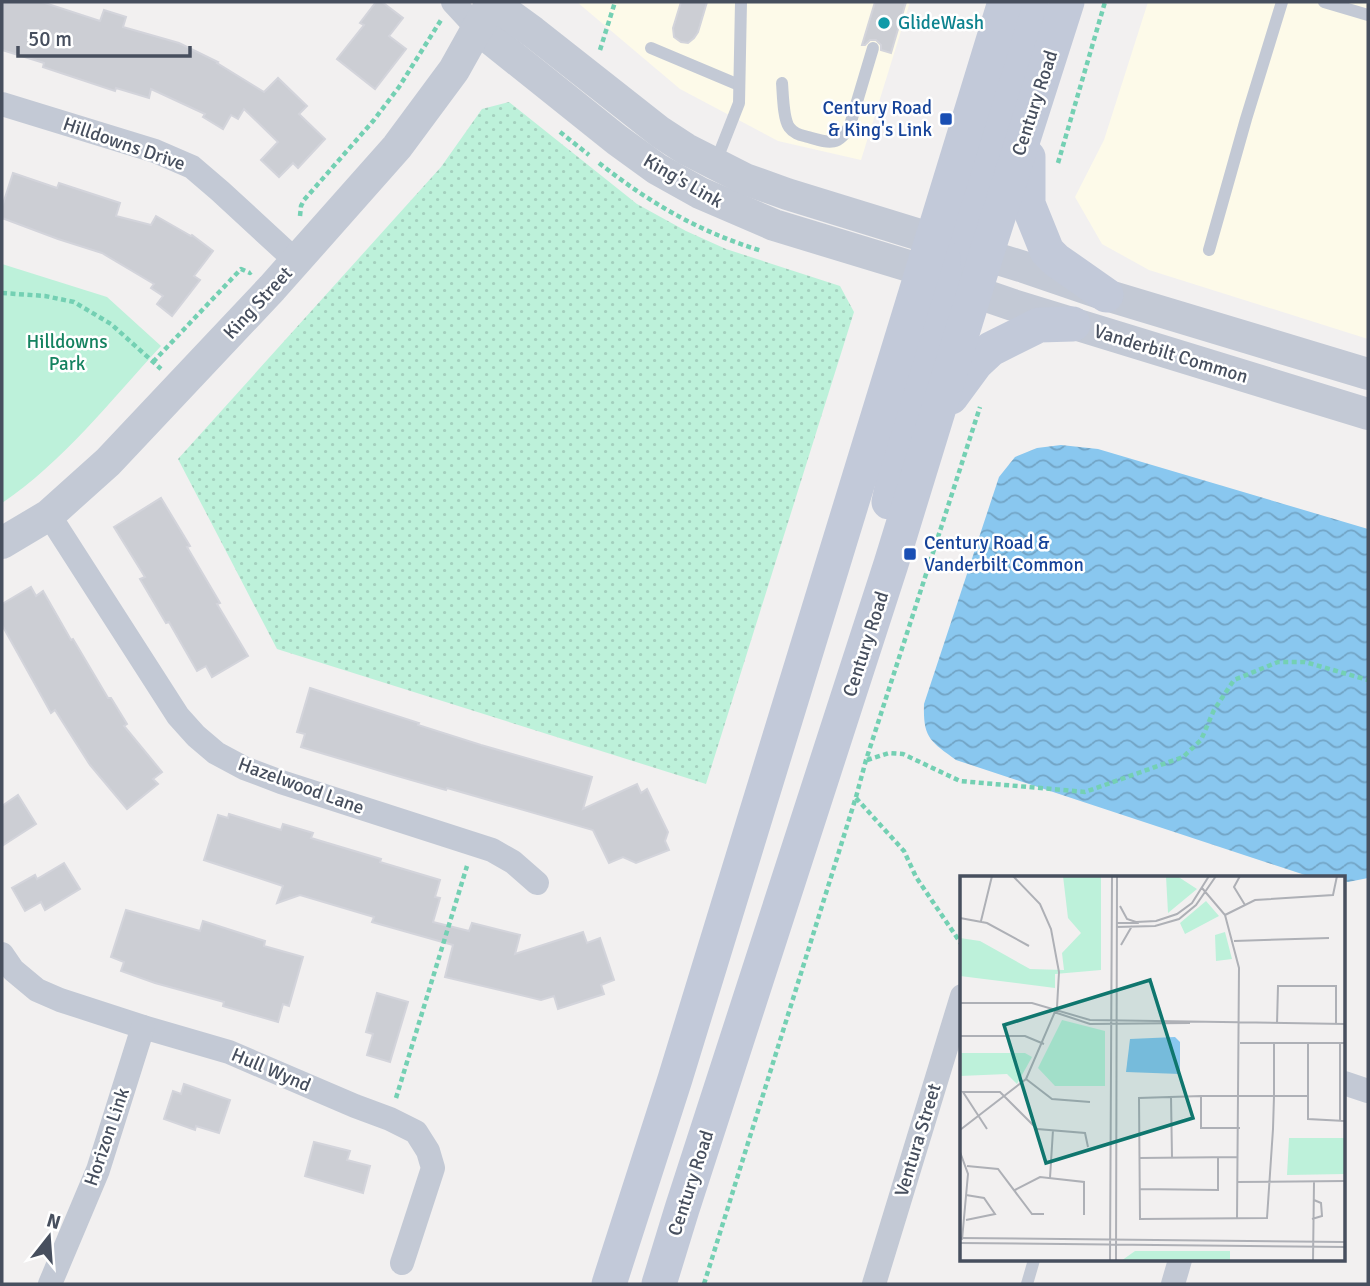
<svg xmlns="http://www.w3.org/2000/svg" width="1370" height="1286" font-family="Signika,sans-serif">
<defs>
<pattern id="grass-dots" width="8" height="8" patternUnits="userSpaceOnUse" patternTransform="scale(1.75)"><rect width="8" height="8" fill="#bdf1da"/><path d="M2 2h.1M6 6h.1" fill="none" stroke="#a4d0be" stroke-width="1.8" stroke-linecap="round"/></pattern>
<pattern id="water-waves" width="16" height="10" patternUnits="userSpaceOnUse" patternTransform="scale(1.75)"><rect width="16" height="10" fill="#89c7ef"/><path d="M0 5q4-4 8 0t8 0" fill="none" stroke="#72a4c5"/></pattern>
</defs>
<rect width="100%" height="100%" fill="#f2f0f0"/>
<!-- commercial -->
<g fill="#fdfae9">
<polygon points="577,2 910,2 861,160 778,141 680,89"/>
<polygon points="1148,2 1368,2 1368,339 1149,270 1102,244 1075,197 1104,140"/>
</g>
<!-- grass -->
<polygon fill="url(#grass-dots)" points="509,102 637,204 686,231 726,249 840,286 854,312 706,784 277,649 178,459 441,167 482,109"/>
<!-- park -->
<path fill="#bdf1da" d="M2 264 107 297 161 346C112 399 62 463 2 503Z"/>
<!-- water -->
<path fill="url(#water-waves)" d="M1061 445 1098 449 1368 529V878L1348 882 1344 881V878H1326L1305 875 956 760C930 741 923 738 924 704L999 477 1015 457 1037 448Z"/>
<!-- building -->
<g fill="#ccced4" stroke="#d3d4db" stroke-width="2">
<polygon points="2,2 42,2 100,21 104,10 126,17 123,27 179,43 218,62 217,63 264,92 278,78 307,106 299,114 325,139 298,168 293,163 279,177 261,160 278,142 244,109 238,119 231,115 223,129 203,117 205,114 151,89 149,98 116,88 115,91 43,67 44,63 2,50"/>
<polygon points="376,2 382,2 403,18 389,36 406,49 375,89 337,59 364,25 360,23"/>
<polygon points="681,2 707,2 698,32 694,38 688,43 681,42 674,37 673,28"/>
<polygon points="875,2 906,2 891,53 881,50 881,45 876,40 870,40 865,45 862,45"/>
<polygon points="13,173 57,188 59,183 120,203 116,216 151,225 156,216 191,236 192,235 213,251 194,276 200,280 172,316 157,304 163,296 151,288 154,284 102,253 58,239 2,218 2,207"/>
<polygon points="161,498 190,546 187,547 220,603 217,604 248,656 212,677 206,666 197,671 169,622 166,623 140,579 145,577 114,527"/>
<polygon points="31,587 36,596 43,591 71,640 73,639 108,698 111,698 127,724 124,726 162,772 153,779 158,784 127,809 90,765 55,710 51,713 2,625 2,604"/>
<polygon points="310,688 419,723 418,725 481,745 592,777 583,809 637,784 641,793 647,789 668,832 665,841 669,850 636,863 623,857 609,863 593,830 447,788 446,790 394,775 301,747 305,734 297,732"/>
<polygon points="18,795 36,824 2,846 2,806"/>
<polygon points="229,814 281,830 283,824 313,833 311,838 381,859 380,862 440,880 435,897 440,898 433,922 469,931 472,923 520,935 515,954 583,932 587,943 600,938 614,980 601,985 604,994 558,1009 554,996 541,1000 445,977 453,945 372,922 374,917 300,895 277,903 283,886 204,860 218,815 228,818"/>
<polygon points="64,863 80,889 45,910 41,902 25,911 12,888 35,875 37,879"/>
<polygon points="126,910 200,931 203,921 265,941 264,946 303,957 289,1006 283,1004 278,1022 223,1006 224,1002 155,983 121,971 124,962 111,957"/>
<polygon points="377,993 408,1002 390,1062 367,1055 373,1034 366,1032"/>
<polygon points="184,1084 230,1100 219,1133 196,1126 195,1130 164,1119 173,1091 181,1094"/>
<polygon points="314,1142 350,1151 347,1160 370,1166 363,1193 305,1176"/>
</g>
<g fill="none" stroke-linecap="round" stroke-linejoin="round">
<!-- path -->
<g stroke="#74d0b3" stroke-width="4.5" stroke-dasharray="5 3.5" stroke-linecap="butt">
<polyline points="600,50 615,2"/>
<polyline points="560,132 589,155"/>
<path d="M599 163C650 203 699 232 762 251"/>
<polyline points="1058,163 1105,2"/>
<polyline points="300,216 301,206 304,200 374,120 399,87 441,20"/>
<polyline points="2,293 45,296 74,302 111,324 161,369"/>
<polyline points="153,362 241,269 250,273 251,272"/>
<polyline points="867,760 889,753 903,754 960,781 1085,792 1183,757 1201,740 1214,710 1234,680 1278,662 1305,662 1368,680"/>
<polyline points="856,798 904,851 916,877 962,945"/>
<polyline points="396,1098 467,866"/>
<polyline points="704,1284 856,797 866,760 980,407"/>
</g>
<!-- service -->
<g stroke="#c3c9d5" stroke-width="12">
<polyline points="1324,2 1368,15"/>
<polyline points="651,48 739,85"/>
<path d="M782 83C783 94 783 118 789 127 794 134 801 135 808 137 829 143 839 147 850 125L873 48"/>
<polyline points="715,164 739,103 741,2"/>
<polyline points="1209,250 1246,119 1282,2"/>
<polyline points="1027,1284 1034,1260"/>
</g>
<!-- minor -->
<g stroke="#c3c9d5" stroke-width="24">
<polyline points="453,2 477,28"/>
<polyline points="2,104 155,151 192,167 220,191 296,261"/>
<polyline points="49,515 178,716 196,736 216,753 244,768 281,782 492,850 513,862 537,883"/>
<polyline points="2,954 13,970 37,990 60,1000 143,1027 229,1052 355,1106 390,1119 416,1132 428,1151 433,1168 402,1263"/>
<polyline points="1344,1083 1368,1091"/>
<polyline points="50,1284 98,1170 143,1027"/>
<polyline points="874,1284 962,996"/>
<polyline points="1173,1284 1180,1260"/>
</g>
<!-- tertiary -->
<g stroke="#c3c9d5" stroke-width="32">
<polyline points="477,28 617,140 657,169 700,193 774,225 922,270 975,292 1013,305 1368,414"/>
<polyline points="2,543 49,515 108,462 272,288 397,147 454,70 492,2 533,32 660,132 686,149 745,179 787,194 1024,267 1106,295 1368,374"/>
</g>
<!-- secondary -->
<g stroke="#c2c9d9" stroke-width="35">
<polyline points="1028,157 1028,204 1047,251 1056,260 1106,295"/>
<polyline points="972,276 966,249 969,226 999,132 1031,2"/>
<polyline points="951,397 976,363 991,349 1039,325 1073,324"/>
<polyline points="889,502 909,409 944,278 943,258 937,248"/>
<polyline points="609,1284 675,1079 1005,2"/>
<polyline points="659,1284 682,1209 891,564 986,255 1067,2"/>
</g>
</g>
<!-- markers -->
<circle fill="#0f9aa8" stroke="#fff" stroke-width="2.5" cx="884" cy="23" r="7"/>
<g fill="#1a4fb4" stroke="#fff" stroke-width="2.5">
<rect x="939" y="112" width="14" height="14" rx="3.5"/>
<rect x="903" y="547" width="14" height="14" rx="3.5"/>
</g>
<g text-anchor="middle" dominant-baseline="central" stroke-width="5" stroke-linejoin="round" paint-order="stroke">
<!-- culture labels -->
<g font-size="19" fill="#0d838f" stroke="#fff" text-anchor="start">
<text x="898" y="23">GlideWash</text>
</g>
<!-- street labels -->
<g font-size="19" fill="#474f5e" stroke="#fff">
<text transform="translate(1035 103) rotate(-72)">Century Road</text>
<text transform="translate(124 144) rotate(19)">Hilldowns Drive</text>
<text transform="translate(683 181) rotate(30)">King's Link</text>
<text transform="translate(258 303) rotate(-47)">King Street</text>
<text transform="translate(1171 354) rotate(17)">Vanderbilt Common</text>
<text transform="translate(866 644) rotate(-72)">Century Road</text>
<text transform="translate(301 786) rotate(20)">Hazelwood Lane</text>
<text transform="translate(271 1070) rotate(23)">Hull Wynd</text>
<text transform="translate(107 1137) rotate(-71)">Horizon Link</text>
<text transform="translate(918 1140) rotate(-73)">Ventura Street</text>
<text transform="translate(691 1183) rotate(-72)">Century Road</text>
</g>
<!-- transit labels -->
<g font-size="19" fill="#164399" stroke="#fff" text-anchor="end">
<text x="932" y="108">Century Road<tspan x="932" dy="22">&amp; King's Link</tspan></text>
<text x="924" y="543" text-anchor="start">Century Road &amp;<tspan x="924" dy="22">Vanderbilt Common</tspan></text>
</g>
<!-- park labels -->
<g font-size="19" fill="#14825f" stroke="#fff">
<text x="67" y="342">Hilldowns<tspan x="67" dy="22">Park</tspan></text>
</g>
</g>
<!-- overview -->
<g transform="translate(960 876)">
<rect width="385" height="385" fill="#f2f0f0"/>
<path d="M103 0H141V94L95 98V112L0 100V62L20 65 70 93 104 94 102 77 121 57 108 42ZM206 0H217L237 13 208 37ZM246 25 259 40 225 58 220 47ZM102 144 145 155V210H95L78 192Z" fill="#bdf1da"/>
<path d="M265 56 272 83 256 85 255 59ZM0 177H65L72 181 57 208 47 198 0 200ZM329 262H385V298L327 299ZM175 375H270V385H161Z" fill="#bdf1da"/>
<path d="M215 161 220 166V198L166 196 170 163Z" fill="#89c7ef"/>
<path fill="none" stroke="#aeb0b6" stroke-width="2" d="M280 0 274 11 285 29M242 12 265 39 279 92 277 343M160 30 167 43 179 47M265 39 295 24 373 19 377 0M0 42 27 47 69 70M21 45 32 0M156 47 196 45 217 38 232 27 249 0M156 51 195 50 219 43 236 29 256 0M274 65 369 62M161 69 172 50M0 127H72L130 144 385 148M94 136 130 148 230 147M317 148 318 110H376V148M0 160H65L84 168M280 167H385M314 167V220L313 253 307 342 180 343 179 222 241 220H347M348 167V243L385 245M380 167V245M66 203 92 223 130 226M241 220V252H280M211 221 212 281M27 253 3 216H40L77 253 125 257 128 271M0 254 66 203 97 131 99 96 91 53 80 28 53 0M0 276 8 298 2 364M179 282 278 281M7 290 38 293 72 338H84M90 302 93 254M277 306 385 305M180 313 258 314V282M55 314 80 301 124 306V339M352 343 362 340 361 327 354 324M6 344 35 338 24 322 6 319M0 362 384 366M0 367 385 371M150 385 152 0M156 385 157 0M353 385 354 306"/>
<path fill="#0f766e" fill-opacity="0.15" stroke="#0f766e" stroke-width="3.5" d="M190 104 233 242 86 287 44 149Z"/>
<rect width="385" height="385" fill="none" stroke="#474f5e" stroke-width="3.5"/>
</g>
<!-- border -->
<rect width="1370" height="1286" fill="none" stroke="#474f5e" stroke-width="7"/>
<!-- north arrow -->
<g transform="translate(49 1237) rotate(17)" stroke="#ffffff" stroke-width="5" paint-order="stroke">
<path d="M0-5L12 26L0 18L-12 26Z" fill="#474f5e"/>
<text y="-10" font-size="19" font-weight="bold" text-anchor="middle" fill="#474f5e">N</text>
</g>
<!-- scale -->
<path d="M18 46v10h172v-10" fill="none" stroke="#474f5e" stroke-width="3.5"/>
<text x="28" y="46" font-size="21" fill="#474f5e" stroke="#ffffff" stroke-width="5" paint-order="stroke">50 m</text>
</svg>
